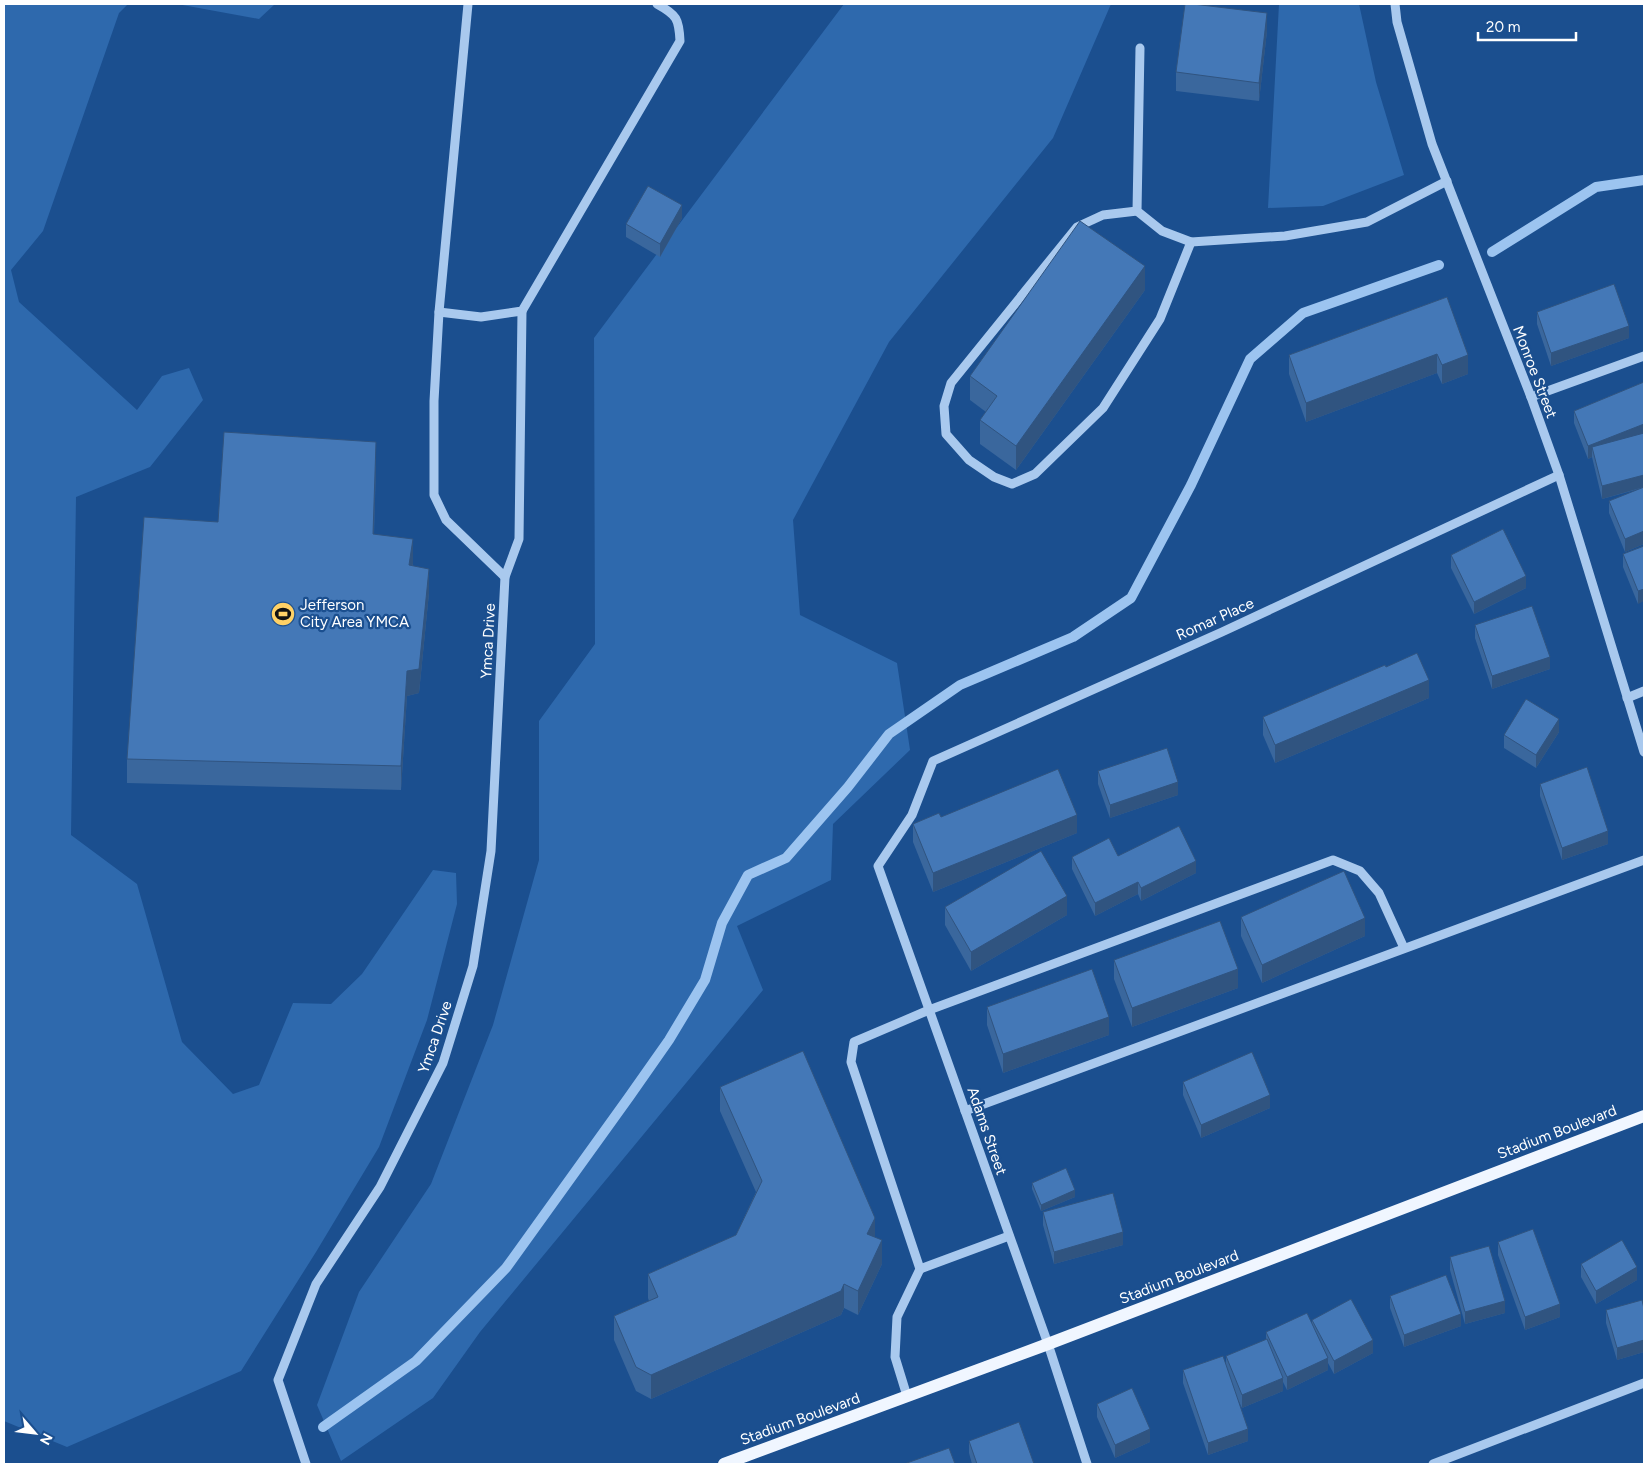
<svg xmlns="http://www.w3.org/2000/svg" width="1648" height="1468" font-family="Figtree,sans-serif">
<rect width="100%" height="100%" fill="#1b4f8f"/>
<!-- green -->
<g fill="#2e69ad">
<polygon points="4,4 128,4 119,13 43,231 11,270 19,302 137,410 162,376 189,368 203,400 150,467 76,497 71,835 137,884 182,1042 233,1094 259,1085 293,1003 331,1004 362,974 433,870 456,873 457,904 427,1020 379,1147 316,1252 241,1371 67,1447 4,1421"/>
<polygon points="177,4 275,4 259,19"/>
<polygon points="844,4 1111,4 1053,138 889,342 793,520 800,615 897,663 910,750 833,824 831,880 737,926 763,990 480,1332 433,1398 341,1461 317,1405 359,1292 431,1184 493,1025 539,860 539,721 595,644 594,338"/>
<polygon points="1279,4 1359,4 1376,82 1404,175 1323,206 1268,208"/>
</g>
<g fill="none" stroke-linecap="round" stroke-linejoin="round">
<!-- stream -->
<g stroke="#9cc4f0" stroke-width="10">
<polyline points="1492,252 1596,187 1644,180"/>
<polyline points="323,1427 416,1361 506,1268 629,1097 669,1040 705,980 722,923 748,875 786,858 848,787 889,734 960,685 1073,637 1131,598 1191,485 1250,359 1303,313 1439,265"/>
</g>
<!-- minor -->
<g stroke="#a9c9ee" stroke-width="9">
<polyline points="468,4 439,312 434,401 434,495 446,520 505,577"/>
<polyline points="1395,4 1397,22 1432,144 1531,397 1559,475 1644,752"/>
<polyline points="1140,48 1137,211 1162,231 1191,242 1285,236 1367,222 1447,181"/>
<polyline points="1137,211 1103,215 1077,227 951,383 944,406 946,434 969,460 994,477 1012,484 1035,474 1103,408 1160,319 1191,242"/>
<path d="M439 312 481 317 522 311 680 41C679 19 677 15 657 4"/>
<polyline points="1531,397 1644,356"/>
<polyline points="1627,698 1644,691"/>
<polyline points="965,1111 1644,860"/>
<polyline points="920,1269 1009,1236"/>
<polyline points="907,1396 895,1357 897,1317 920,1269 851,1062 854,1042 929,1010 1333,860 1360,871 1379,893 1404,948"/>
<polyline points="306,1464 278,1380 316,1284 380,1187 443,1063 473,966 491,851 505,577 519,539 522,311"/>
<polyline points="1087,1464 1048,1344 878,866 912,815 933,761 1222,632 1559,475"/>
<polyline points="1433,1464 1644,1383"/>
</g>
<!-- major -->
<polyline stroke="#f0f6ff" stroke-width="12" points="724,1464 1048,1344 1644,1116"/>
</g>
<!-- wall -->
<g fill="#3a679d">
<polygon points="1267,31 1259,101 1176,91 1176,72"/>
<polygon points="682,218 660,257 626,237 626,224"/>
<polygon points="1145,290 1016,470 980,444 980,420 986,412 970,400 970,376"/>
<polygon points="1447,297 1468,374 1442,384 1437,373 1306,422 1289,374 1289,355"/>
<polygon points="1537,312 1629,338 1551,366 1537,324"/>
<polygon points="1644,382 1644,544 1625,552 1609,513 1609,501 1639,489 1602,499 1592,457 1588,459 1574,423 1574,411"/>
<polygon points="376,466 374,534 413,563 413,566 429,593 419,693 407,696 401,790 127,783 127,759 218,522"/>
<polygon points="1644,546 1638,604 1623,567 1623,554"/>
<polygon points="1451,555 1526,588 1474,614 1451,568"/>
<polygon points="1475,625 1550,669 1492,689 1475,638"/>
<polygon points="1386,667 1429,698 1275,763 1263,735 1263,717"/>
<polygon points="1559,732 1536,768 1504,748 1504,735"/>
<polygon points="1098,771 1178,795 1110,818 1098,784"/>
<polygon points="1540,784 1608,844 1562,860 1540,796"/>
<polygon points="941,817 1077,833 933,892 913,842 913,824"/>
<polygon points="1072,857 1196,873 1141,901 1138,894 1095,916 1072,869"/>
<polygon points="945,907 1067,915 971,971 945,925"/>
<polygon points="1241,917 1365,936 1262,983 1241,936"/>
<polygon points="1114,960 1238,988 1132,1027 1114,979"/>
<polygon points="987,1007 1109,1035 1003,1073 987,1025"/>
<polygon points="1183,1082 1270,1108 1201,1138 1183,1095"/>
<polygon points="720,1087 875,1237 882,1264 858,1315 844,1308 841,1315 651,1399 636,1391 614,1340 614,1316 649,1301 648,1298 648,1274 736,1235 756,1192 720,1111"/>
<polygon points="1032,1183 1075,1197 1041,1211 1032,1189"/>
<polygon points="1043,1212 1123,1245 1054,1264 1043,1225"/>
<polygon points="1498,1242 1560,1317 1525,1330 1498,1255"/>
<polygon points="1450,1257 1505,1313 1465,1324 1450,1270"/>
<polygon points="1581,1264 1637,1280 1596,1304 1581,1277"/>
<polygon points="1390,1296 1461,1326 1404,1347 1390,1308"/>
<polygon points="1644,1309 1644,1352 1617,1360 1606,1323 1606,1310"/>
<polygon points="1312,1320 1373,1353 1334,1374 1328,1363 1328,1370 1287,1390 1283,1382 1283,1391 1242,1408 1238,1400 1248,1441 1208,1455 1183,1383 1183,1370 1226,1363 1226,1356 1266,1340 1266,1332 1312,1323"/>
<polygon points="1097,1404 1150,1442 1115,1458 1097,1417"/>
<polygon points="969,1441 1034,1464 972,1464 969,1453"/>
</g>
<!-- shaded-wall -->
<g fill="#305480">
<polygon points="1267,13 1267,31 1259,101 1259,83"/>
<polygon points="682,205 682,218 660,257 660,244"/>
<polygon points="1145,266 1145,290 1016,470 1016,446"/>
<polygon points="1629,326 1629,338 1551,366 1551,353"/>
<polygon points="1437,354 1437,373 1306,422 1306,403"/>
<polygon points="1468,355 1468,374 1442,384 1442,365"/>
<polygon points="1644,424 1644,436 1592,447 1592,457 1588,459 1588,446"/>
<polygon points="376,442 376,466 373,558 373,534"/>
<polygon points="1644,475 1644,487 1602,499 1602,486"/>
<polygon points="1644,531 1644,544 1625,552 1625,539"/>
<polygon points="413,539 413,563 409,589 409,565"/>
<polygon points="429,569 429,593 419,693 407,696 401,790 401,766 407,671"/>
<polygon points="1526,576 1526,588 1474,614 1474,602"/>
<polygon points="1644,589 1644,601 1638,604 1638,591"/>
<polygon points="1550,657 1550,669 1492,689 1492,676"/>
<polygon points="1429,680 1429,698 1275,763 1275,745"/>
<polygon points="1559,719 1559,732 1536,768 1536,755"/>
<polygon points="1178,782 1178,795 1110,818 1110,805"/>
<polygon points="1077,815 1077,833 933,892 933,873"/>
<polygon points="1608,831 1608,844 1562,860 1562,848"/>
<polygon points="1196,861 1196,873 1141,901 1141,888"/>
<polygon points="1138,882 1138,894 1095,916 1095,903"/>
<polygon points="1067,896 1067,915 971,971 971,952"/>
<polygon points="1365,918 1365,936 1262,983 1262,965"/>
<polygon points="1238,969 1238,988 1132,1027 1132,1008"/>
<polygon points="1109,1017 1109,1035 1003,1073 1003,1054"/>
<polygon points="1270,1095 1270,1108 1201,1138 1201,1125"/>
<polygon points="1075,1190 1075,1197 1041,1211 1041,1205"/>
<polygon points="875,1218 875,1242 867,1234"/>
<polygon points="1123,1232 1123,1245 1054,1264 1054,1252"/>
<polygon points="882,1240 882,1264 858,1315 858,1291"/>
<polygon points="1637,1267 1637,1280 1596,1304 1596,1291"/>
<polygon points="844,1284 844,1308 841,1315 651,1399 651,1375"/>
<polygon points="1505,1301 1505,1313 1465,1324 1465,1312"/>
<polygon points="1560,1304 1560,1317 1525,1330 1525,1317"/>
<polygon points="1461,1314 1461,1326 1404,1347 1404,1335"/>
<polygon points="1373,1340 1373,1353 1334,1374 1334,1361"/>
<polygon points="1644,1340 1644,1352 1617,1360 1617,1348"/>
<polygon points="1328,1358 1328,1370 1287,1390 1287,1377"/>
<polygon points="1283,1378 1283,1391 1242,1408 1242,1395"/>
<polygon points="1150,1429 1150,1442 1115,1458 1115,1445"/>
<polygon points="1248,1429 1248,1441 1208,1455 1208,1443"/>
</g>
<!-- building -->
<g fill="#4478b7" stroke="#305480">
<polygon points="1185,4 1193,4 1267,13 1259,83 1176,72"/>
<polygon points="648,186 682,205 660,244 626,224"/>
<polygon points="1080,221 1145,266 1016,446 980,420 997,396 970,376"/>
<polygon points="1614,284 1629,326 1551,353 1537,312"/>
<polygon points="1447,297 1468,355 1442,365 1437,354 1306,403 1289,355"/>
<polygon points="1644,382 1644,424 1588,446 1574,411"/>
<polygon points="224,432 376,442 373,534 413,539 409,565 429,569 419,669 407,671 401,766 127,759 144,517 218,522"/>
<polygon points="1644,433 1644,475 1602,486 1592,447"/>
<polygon points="1644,487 1644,531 1625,539 1609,501"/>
<polygon points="1503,529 1526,576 1474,602 1451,555"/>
<polygon points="1644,546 1644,589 1638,591 1623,554"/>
<polygon points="1532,606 1550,657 1492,676 1475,625"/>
<polygon points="1417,653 1429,680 1275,745 1263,717 1385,665 1386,667"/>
<polygon points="1526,699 1559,719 1536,755 1504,735"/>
<polygon points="1167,748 1178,782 1110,805 1098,771"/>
<polygon points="1587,767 1608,831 1562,848 1540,784"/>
<polygon points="1058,769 1077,815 933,873 913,824 939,813 941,817"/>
<polygon points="1179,826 1196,861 1141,888 1138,882 1095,903 1072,857 1109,838 1118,856"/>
<polygon points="1041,851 1067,896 971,952 945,907"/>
<polygon points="1344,871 1365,918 1262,965 1241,917"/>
<polygon points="1220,921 1238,969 1132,1008 1114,960"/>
<polygon points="1092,969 1109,1017 1003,1054 987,1007"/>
<polygon points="803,1051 875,1218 867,1234 882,1240 858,1291 844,1284 841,1291 651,1375 636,1367 614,1316 658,1297 648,1274 736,1235 762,1181 720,1087"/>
<polygon points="1252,1052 1270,1095 1201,1125 1183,1082"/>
<polygon points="1066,1168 1075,1190 1041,1205 1032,1183"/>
<polygon points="1113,1193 1123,1232 1054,1252 1043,1212"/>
<polygon points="1533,1229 1560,1304 1525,1317 1498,1242"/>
<polygon points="1622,1240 1637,1267 1596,1291 1581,1264"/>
<polygon points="1489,1246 1505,1301 1465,1312 1450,1257"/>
<polygon points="1446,1275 1461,1314 1404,1335 1390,1296"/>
<polygon points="1351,1299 1373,1340 1334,1361 1312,1320"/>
<polygon points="1642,1300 1644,1309 1644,1340 1617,1348 1606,1310"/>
<polygon points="1307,1313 1328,1358 1287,1377 1266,1332"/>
<polygon points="1267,1339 1283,1378 1242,1395 1226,1356"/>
<polygon points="1223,1356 1248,1429 1208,1443 1183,1370"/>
<polygon points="1132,1388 1150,1429 1115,1445 1097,1404"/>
<polygon points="1019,1422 1034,1464 977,1464 969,1441"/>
<polygon points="949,1448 955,1464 904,1464"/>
</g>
<!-- icons -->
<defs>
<g id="stadium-disc" transform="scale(1.25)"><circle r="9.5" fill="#ffd166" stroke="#1b4f8f"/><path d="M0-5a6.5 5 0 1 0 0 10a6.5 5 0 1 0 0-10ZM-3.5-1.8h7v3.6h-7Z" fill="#111"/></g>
</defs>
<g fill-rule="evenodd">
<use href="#stadium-disc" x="283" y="614"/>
</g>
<g text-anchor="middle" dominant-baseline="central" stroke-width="4.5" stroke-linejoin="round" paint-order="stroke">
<!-- street labels -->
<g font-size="15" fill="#fff" stroke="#1b4f8f">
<text transform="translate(1535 372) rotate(69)">Monroe Street</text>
<text transform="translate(1215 619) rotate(-24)">Romar Place</text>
<text transform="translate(488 641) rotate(-87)">Ymca Drive</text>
<text transform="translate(435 1037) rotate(-71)">Ymca Drive</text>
<text transform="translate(987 1131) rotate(71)">Adams Street</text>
<text transform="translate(1557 1132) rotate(-21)">Stadium Boulevard</text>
<text transform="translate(1179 1277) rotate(-21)">Stadium Boulevard</text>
<text transform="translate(800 1419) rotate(-20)">Stadium Boulevard</text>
</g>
<!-- poi labels -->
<g font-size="15" fill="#fff" stroke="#1b4f8f" text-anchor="start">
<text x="300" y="605">Jefferson<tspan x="300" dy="17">City Area YMCA</tspan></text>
</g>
</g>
<!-- border -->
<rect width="1648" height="1468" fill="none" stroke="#ffffff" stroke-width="10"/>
<!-- north arrow -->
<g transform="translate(35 1433) rotate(118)" stroke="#1b4f8f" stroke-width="4" paint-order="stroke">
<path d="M0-4L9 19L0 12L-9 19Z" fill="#ffffff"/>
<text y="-8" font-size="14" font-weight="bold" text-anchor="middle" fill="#ffffff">N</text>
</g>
<!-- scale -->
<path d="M1478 32v8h98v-8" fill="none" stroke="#ffffff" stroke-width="2.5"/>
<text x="1486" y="32" font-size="15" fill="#ffffff" stroke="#1b4f8f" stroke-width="4" paint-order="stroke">20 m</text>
</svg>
